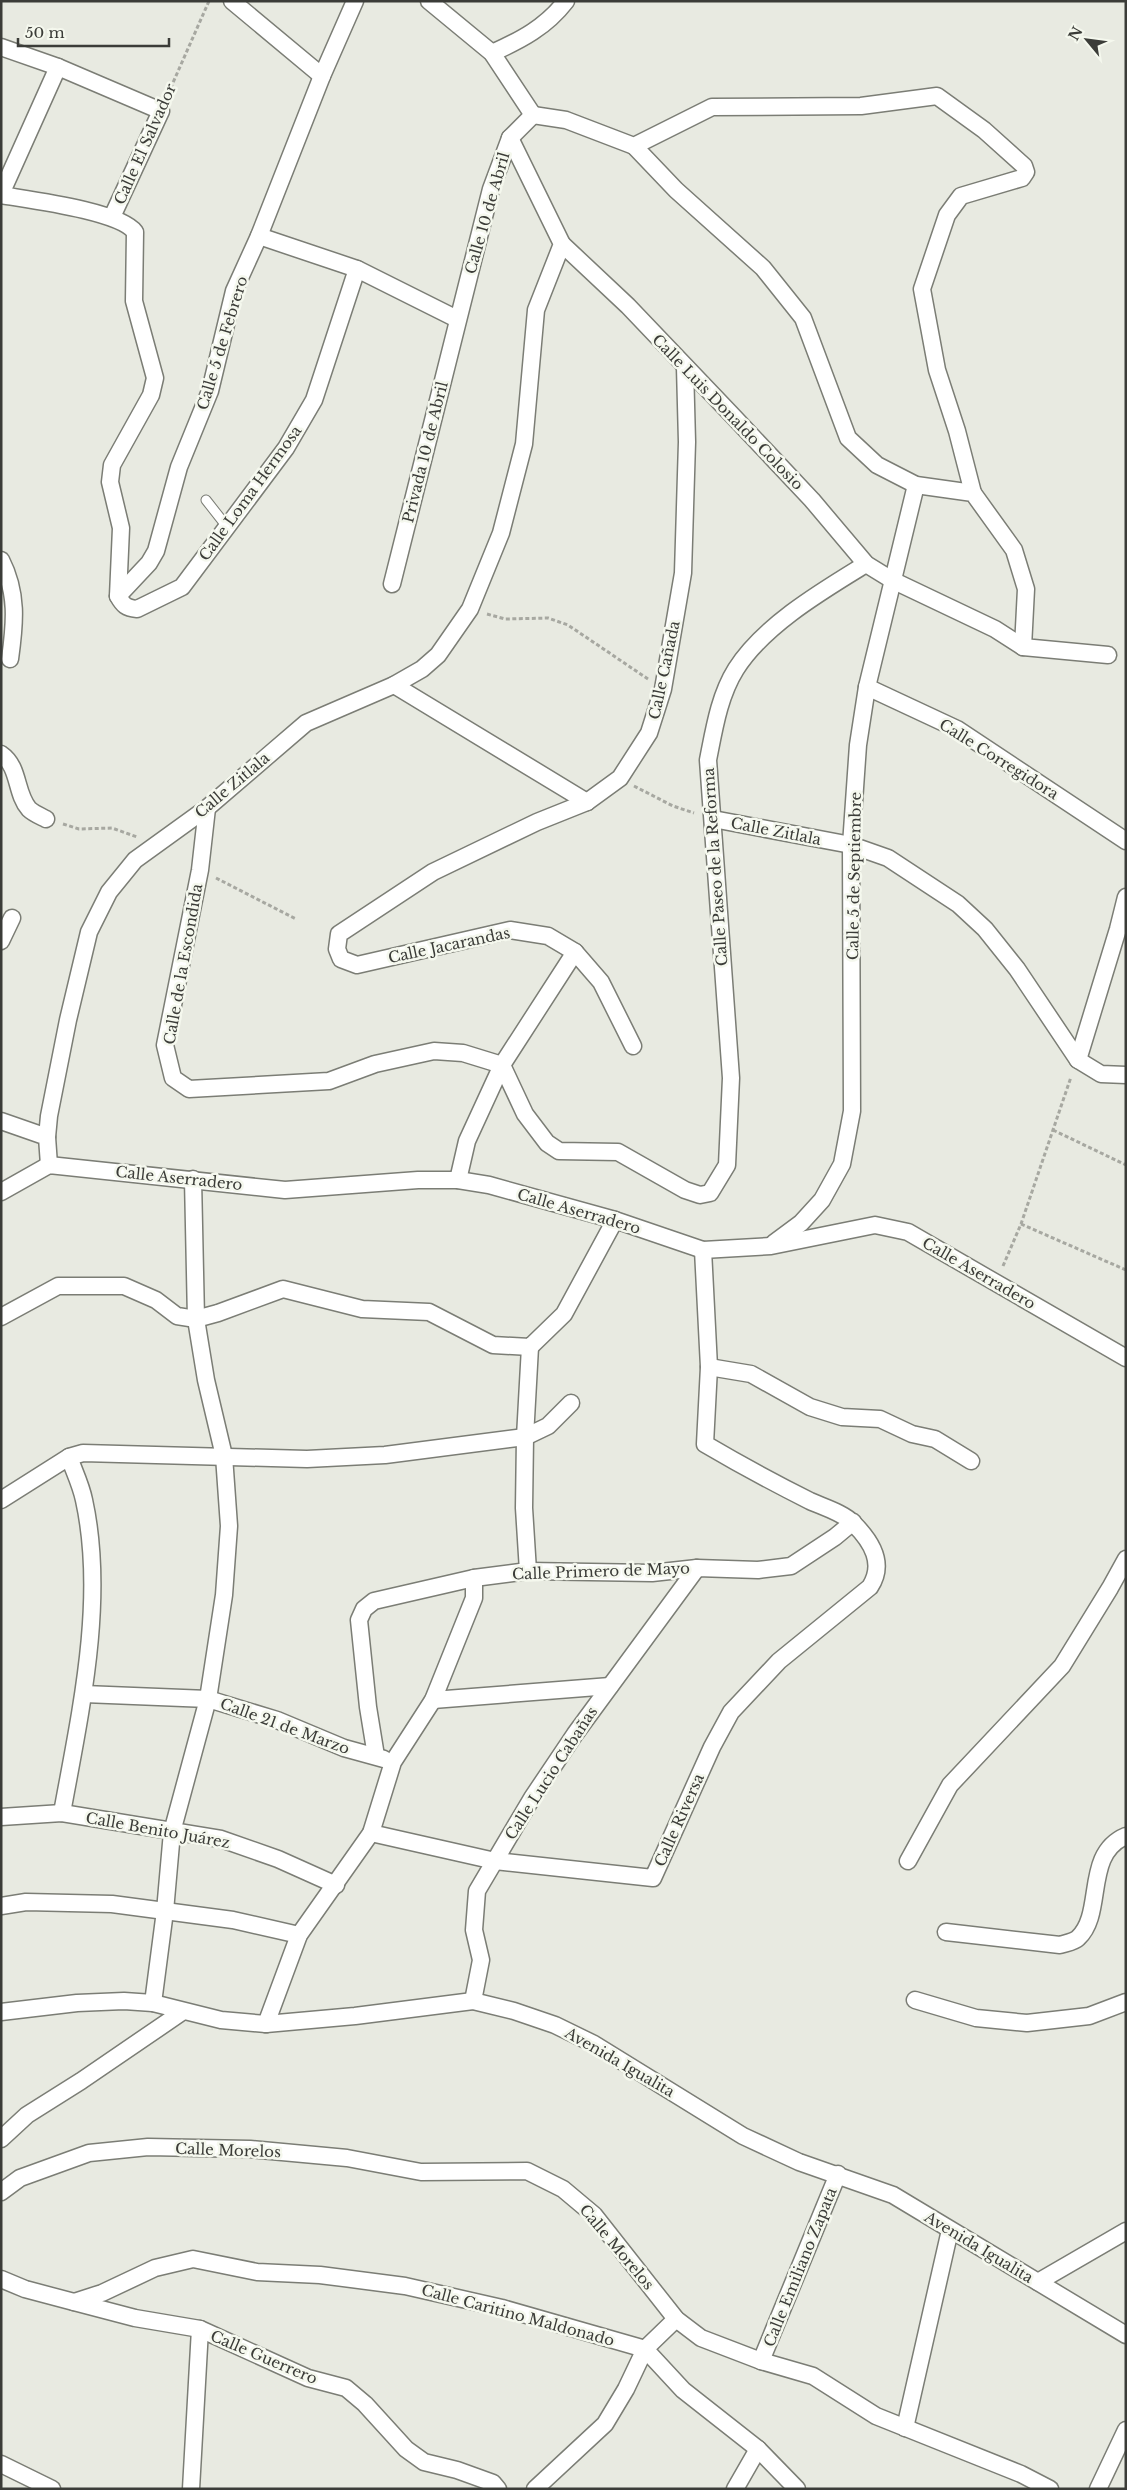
<svg xmlns="http://www.w3.org/2000/svg" width="1127" height="2490" font-family="'Libre Baskerville',serif">
<rect width="100%" height="100%" fill="#e8eae1"/>
<g fill="none" stroke-linecap="round" stroke-linejoin="round">
<!-- service casing -->
<g stroke="#7b7d75" stroke-width="11">
<polyline id="service" points="206,500 228,528"/>
</g>
<!-- minor casing -->
<g stroke="#7b7d75" stroke-width="19">
<g id="minor">
<polyline points="232,1 322,76"/>
<polyline points="429,1 492,53 533,115"/>
<polyline points="1,47 58,67 161,111 112,217"/>
<path d="M492 53C521 40 546 27 566 1"/>
<polyline points="533,115 566,120 634,146 712,107 861,106 937,96 984,130 1024,166 1026,172 1022,178 961,196 947,215 922,289 937,370 957,431 973,493"/>
<polyline points="634,146 676,190 763,268 803,318 848,438 877,465 916,485 973,493 1014,550 1026,589 1023,647 1108,655"/>
<polyline points="1,194 58,67"/>
<path d="M1 195C30 200 119 211 135 232L134 301 155 378 151 395 112 465 110 482 121 528 118 596C123 605 126 608 137 609L182 587 286 448 314 400 357 269"/>
<polyline points="259,236 357,269 457,319"/>
<polyline points="562,244 628,306 732,415 812,500 866,564 892,580 995,629 1023,647"/>
<path d="M1 560C18 593 15 623 10 659"/>
<polyline points="392,584 491,189 510,138 533,115"/>
<polyline points="118,596 149,563 156,551 179,467 210,391 234,291 259,236 322,76 355,1"/>
<polyline points="394,685 587,802"/>
<polyline points="867,687 957,729 1126,841"/>
<path d="M1 754C20 767 15 793 29 809 33 813 40 816 46 819"/>
<path d="M207 808 200 870 165 1045 173 1078 189 1089 329 1081 375 1064 434 1051 463 1053 502 1065 525 1114 547 1143 559 1151 618 1152 685 1190 700 1195 710 1193 727 1165 731 1078 708 760C714 730 719 696 736 669 764 625 822 591 866 564"/>
<polyline points="713,819 851,845 888,858 958,904 985,929 1017,969 1078,1060 1101,1074 1126,1075"/>
<polyline points="1,941 12,918"/>
<polyline points="633,1046 601,982 575,952 548,936 510,930 357,965 341,959 337,949 339,934 433,872 537,822 587,802 620,778 649,733 663,689 683,573 687,442 685,367"/>
<polyline points="1078,1060 1118,929 1126,897"/>
<polyline points="1,1121 47,1137 49,1165"/>
<polyline points="47,1137 49,1116 68,1020 89,932 109,892 135,860 207,808 306,723 394,685 422,669 438,655 470,609 501,533 524,444 536,310 562,244 510,138"/>
<polyline points="458,1180 467,1141 502,1065 575,952"/>
<polyline points="1,1192 49,1165 285,1190 418,1180 458,1180 489,1185 615,1220 703,1250 771,1246 875,1225 908,1232 1126,1358"/>
<polyline points="774,1243 801,1223 822,1200 842,1164 852,1111 851,845 858,745 867,687 916,485"/>
<polyline points="1,1317 58,1286 124,1286 156,1300 177,1316 196,1319 218,1313 283,1289 362,1309 429,1312 493,1345 530,1347 564,1314 615,1220"/>
<polyline points="709,1367 751,1374 810,1407 842,1417 880,1419 912,1434 935,1439 971,1461"/>
<polyline points="1,1500 69,1457 83,1453 307,1459 385,1455 525,1437 548,1426 571,1403"/>
<polyline points="528,1571 524,1508 525,1437 530,1347"/>
<polyline points="84,1694 208,1699 277,1720 344,1748 384,1759"/>
<polyline points="433,1700 610,1686"/>
<polyline points="376,1756 368,1707 359,1620 364,1609 374,1601 474,1578 528,1571 652,1573 697,1568 758,1570 791,1566 835,1537 853,1522"/>
<path d="M62 1813C80 1714 106 1600 84 1500 81 1485 74 1471 69 1457"/>
<polyline points="1,1817 62,1813 221,1839 278,1859 336,1885"/>
<path d="M371 1833 495 1861 653 1878 712 1747 731 1712 779 1661 870 1587C885 1564 872 1542 854 1524 844 1513 823 1507 810 1501 774 1483 739 1464 705 1444L709 1367 703 1250"/>
<polyline points="908,1861 950,1785 1062,1666 1110,1588 1126,1559"/>
<polyline points="1,1906 26,1902 112,1904 233,1920 299,1935"/>
<path d="M946 1932 1060 1945C1066 1943 1074 1942 1078 1938 1105 1913 1083 1854 1126 1836"/>
<polyline points="915,2000 976,2018 1027,2023 1089,2016 1126,2002"/>
<polyline points="473,2001 481,1960 474,1930 477,1891 532,1798 575,1734 697,1568"/>
<polyline points="153,2003 165,1911 172,1832 208,1699 224,1595 229,1526 224,1456 206,1380 196,1319 193,1179"/>
<polyline points="1,2012 77,2003 124,2001 153,2003 221,2020 266,2024 355,2016 473,2001 514,2011 555,2025 594,2044 743,2136 799,2162 893,2195 1126,2335"/>
<polyline points="266,2024 299,1935 371,1833 393,1762 433,1700 474,1598 474,1578"/>
<polyline points="1,2139 27,2115 81,2081 182,2012"/>
<polyline points="1,2192 20,2178 89,2153 148,2147 250,2149 347,2158 421,2172 527,2171 563,2189 594,2215 676,2319 701,2338 761,2361 813,2376 876,2416 1021,2474 1050,2489"/>
<polyline points="1,2279 25,2289 74,2302 135,2318 200,2329 308,2378 346,2388 365,2404 406,2449 424,2462 457,2470 493,2483 498,2489"/>
<polyline points="1038,2282 1126,2231"/>
<polyline points="74,2302 102,2293 155,2268 193,2259 257,2272 320,2275 405,2286 502,2308 645,2349 683,2390 758,2449 797,2489"/>
<polyline points="761,2361 838,2174"/>
<polyline points="905,2428 950,2230"/>
<polyline points="1,2464 52,2489"/>
<polyline points="191,2489 200,2329"/>
<polyline points="535,2489 605,2424 626,2389 645,2349 676,2319"/>
<polyline points="735,2489 758,2449"/>
<polyline points="1098,2489 1126,2430"/>
</g>
</g>
<!-- path -->
<g stroke="#a7a8a1" stroke-width="3" stroke-dasharray="4 2.5" stroke-linecap="butt">
<polyline points="168,94 209,1"/>
<polyline points="487,614 505,619 548,618 568,625 648,679"/>
<polyline points="634,786 673,806 694,813"/>
<polyline points="63,824 79,829 112,828 137,837"/>
<polyline points="216,878 296,919"/>
<polyline points="1053,1130 1126,1165"/>
<polyline points="1021,1224 1126,1270"/>
<polyline points="1003,1266 1021,1224 1071,1077"/>
</g>
<!-- service -->
<use href="#service" stroke="#fff" stroke-width="9"/>
<!-- minor -->
<use href="#minor" stroke="#fff" stroke-width="16"/>
</g>
<g text-anchor="middle" dominant-baseline="central" stroke-width="5" stroke-linejoin="round" paint-order="stroke">
<!-- street labels -->
<g font-size="15" fill="#3b3c38" stroke="#f5f8ee">
<text transform="translate(145 144) rotate(-66)">Calle El Salvador</text>
<text transform="translate(487 213) rotate(-74)">Calle 10 de Abril</text>
<text transform="translate(222 343) rotate(-73)">Calle 5 de Febrero</text>
<text transform="translate(728 412) rotate(46)">Calle Luis Donaldo Colosio</text>
<text transform="translate(425 452) rotate(-76)">Privada 10 de Abril</text>
<text transform="translate(250 493) rotate(-54)">Calle Loma Hermosa</text>
<text transform="translate(664 670) rotate(-78)">Calle Cañada</text>
<text transform="translate(999 759) rotate(32)">Calle Corregidora</text>
<text transform="translate(232 785) rotate(-40)">Calle Zitlala</text>
<text transform="translate(776 831) rotate(11)">Calle Zitlala</text>
<text transform="translate(715 867) rotate(-94)">Calle Paseo de la Reforma</text>
<text transform="translate(854 876) rotate(-89)">Calle 5 de Septiembre</text>
<text transform="translate(449 945) rotate(-12)">Calle Jacarandas</text>
<text transform="translate(183 964) rotate(-80)">Calle de la Escondida</text>
<text transform="translate(179 1178) rotate(6)">Calle Aserradero</text>
<text transform="translate(579 1211) rotate(16)">Calle Aserradero</text>
<text transform="translate(979 1273) rotate(30)">Calle Aserradero</text>
<text transform="translate(601 1571) rotate(-2)">Calle Primero de Mayo</text>
<text transform="translate(285 1726) rotate(20)">Calle 21 de Marzo</text>
<text transform="translate(551 1773) rotate(-57)">Calle Lucio Cabañas</text>
<text transform="translate(679 1820) rotate(-66)">Calle Riversa</text>
<text transform="translate(158 1830) rotate(10)">Calle Benito Juárez</text>
<text transform="translate(620 2062) rotate(30)">Avenida Igualita</text>
<text transform="translate(228 2150) rotate(2)">Calle Morelos</text>
<text transform="translate(617 2247) rotate(50)">Calle Morelos</text>
<text transform="translate(979 2247) rotate(31)">Avenida Igualita</text>
<text transform="translate(800 2267) rotate(-68)">Calle Emiliano Zapata</text>
<text transform="translate(518 2315) rotate(15)">Calle Caritino Maldonado</text>
<text transform="translate(264 2357) rotate(23)">Calle Guerrero</text>
</g>
</g>
<!-- border -->
<rect width="1127" height="2490" fill="none" stroke="#3b3c38" stroke-width="5"/>
<!-- north arrow -->
<g transform="translate(1087 40) rotate(299)" stroke="#f5f8ee" stroke-width="4" paint-order="stroke">
<path d="M0-4L9 19L0 12L-9 19Z" fill="#3b3c38"/>
<text y="-8" font-size="14" font-weight="bold" text-anchor="middle" fill="#3b3c38">N</text>
</g>
<!-- scale -->
<path d="M18 38v8h151v-8" fill="none" stroke="#3b3c38" stroke-width="2.5"/>
<text x="25" y="38" font-size="15" fill="#3b3c38" stroke="#f5f8ee" stroke-width="4" paint-order="stroke">50 m</text>
</svg>
